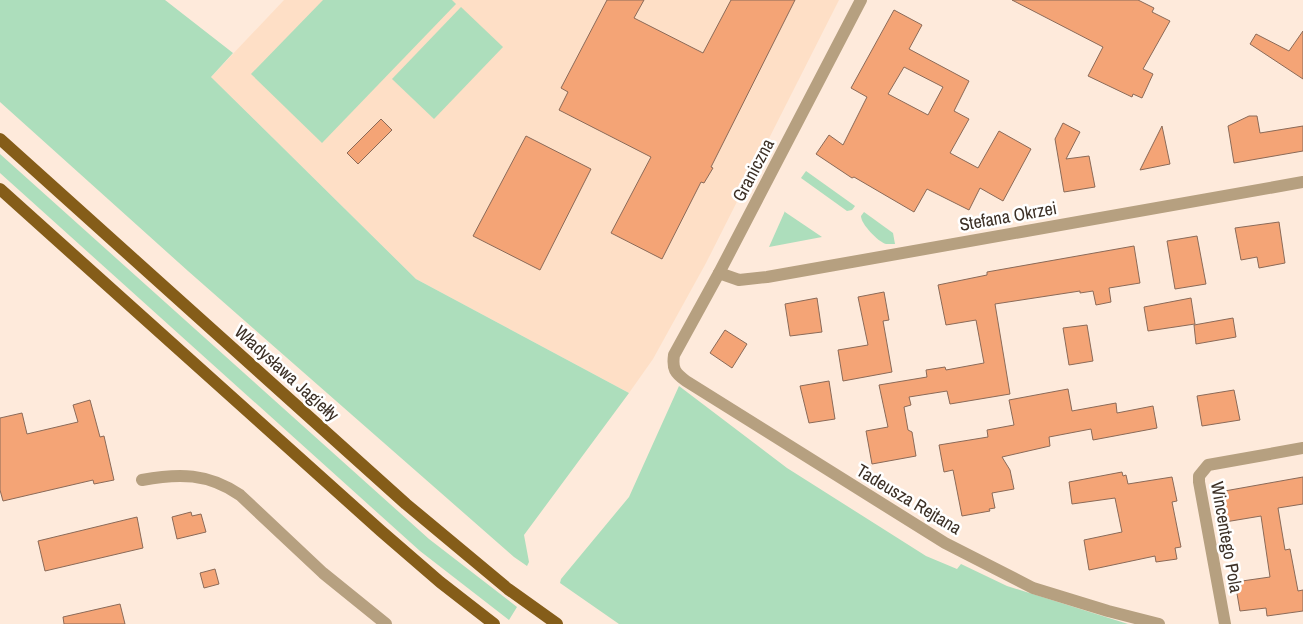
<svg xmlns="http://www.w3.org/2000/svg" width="1303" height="624" font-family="'Archivo Narrow',sans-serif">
<rect width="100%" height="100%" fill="#feeadb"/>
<!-- built -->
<polygon fill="#fedfc6" points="284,0 839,0 706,263 653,359 629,393 416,279 211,77"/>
<!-- green -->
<g fill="#addebc">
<polygon points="0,0 165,0 233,53 211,77 416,279 629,393 524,535 529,562 527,566 514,557 188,271 0,102"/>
<polygon points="323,0 452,0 456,4 322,143 251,74"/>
<polygon points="461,7 503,47 434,119 392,79"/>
<polygon points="0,154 429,539 517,607 509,620 420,551 0,173"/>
<polygon points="806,171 855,206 852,210 847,211 801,178"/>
<polygon points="785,211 785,212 822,237 769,247"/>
<path d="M864 212 893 233 895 244C893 244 888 244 886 244 878 242 861 224 861 216Z"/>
<polygon points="679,386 787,468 926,556 957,569 961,564 1007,586 1128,624 619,624 560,583 561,579 629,497"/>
</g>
<!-- building -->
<g fill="#f4a476" stroke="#8b6a58" fill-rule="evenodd">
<polygon points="607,0 644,0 634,18 703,53 731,0 795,0 711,167 713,168 704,183 701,182 662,259 611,233 651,157 559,110 568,92 561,88"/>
<polygon points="1012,0 1138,0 1154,8 1152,12 1170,21 1143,69 1153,74 1142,98 1133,94 1132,97 1088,76 1103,47"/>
<path d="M894 10 922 25 909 49 969 81 954 111 969 119 950 153 978 168 999 131 1031 149 1003 201 980 188 969 210 927 189 914 212 854 177 852 178 816 154 829 135 843 145 867 97 851 88ZM904 67 943 87 928 115 888 94Z"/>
<polygon points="1303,31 1303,79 1250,44 1256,34 1289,51"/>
<polygon points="1249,116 1257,116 1260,133 1303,126 1303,151 1234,163 1228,126"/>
<polygon points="381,119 392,130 358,164 347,153"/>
<polygon points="1063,123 1080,132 1066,159 1089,156 1095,187 1064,192 1055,139"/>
<polygon points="1162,126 1170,164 1140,170"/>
<polygon points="526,136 591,169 540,270 473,236"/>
<polygon points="1279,222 1285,263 1259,268 1257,257 1241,260 1235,228"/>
<polygon points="1197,236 1206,284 1175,289 1167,241"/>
<polygon points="1134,246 1140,283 1109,288 1111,302 1096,305 1093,291 1080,293 1080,291 995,304 1010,394 950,404 947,391 909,397 911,405 904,407 908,430 912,432 916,456 872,464 866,431 888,427 879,385 927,377 926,370 945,367 946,370 984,363 976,320 946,325 938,285 987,275 987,272"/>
<polygon points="884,292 889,320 883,321 892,372 843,381 838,350 868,345 858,297"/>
<polygon points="817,298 822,332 790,336 785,304"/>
<polygon points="1191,298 1195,324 1148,331 1144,307"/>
<polygon points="1233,318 1236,337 1196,344 1194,325"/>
<polygon points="1087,325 1093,361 1069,365 1063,328"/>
<polygon points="725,330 747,344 732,368 710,353"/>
<polygon points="829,381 835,419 809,423 800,386"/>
<polygon points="1068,389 1072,411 1116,403 1117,413 1153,406 1157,428 1093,440 1091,429 1049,437 1050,446 1002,457 1010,470 1014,489 992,493 995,508 989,509 990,511 962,516 953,470 944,472 939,445 988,437 987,430 1014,425 1009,400"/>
<polygon points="1234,390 1240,420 1202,426 1197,396"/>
<polygon points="90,400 100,437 104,436 114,480 94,484 93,480 3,501 0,490 0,418 22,413 27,434 78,422 73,405"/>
<polygon points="1122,472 1123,476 1126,475 1128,484 1172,477 1177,501 1172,502 1181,547 1175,548 1177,559 1156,562 1155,556 1089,570 1084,540 1122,532 1115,498 1072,504 1069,482"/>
<polygon points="1303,477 1303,504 1278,508 1285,550 1290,549 1298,591 1303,590 1303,611 1267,616 1266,608 1240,611 1235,582 1270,577 1261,516 1225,522 1219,492"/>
<polygon points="191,512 192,516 201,514 206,532 177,539 172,517"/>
<polygon points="137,517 143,548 45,571 38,541"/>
<polygon points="215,569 219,584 204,588 200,573"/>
<polygon points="120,604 125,624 64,624 63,617"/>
</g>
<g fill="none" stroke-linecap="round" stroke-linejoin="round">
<!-- minor -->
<g stroke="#b6a080" stroke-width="12">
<path d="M861 0 719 273 674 355C672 369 675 373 686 381L945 543 1033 588 1108 611 1159 624"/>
<polyline points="719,273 739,280 767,277 1303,182"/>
<path d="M142 480C179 473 208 473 240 495L323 573 386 624"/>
<polyline points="1225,624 1199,482 1199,476 1208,465 1303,448"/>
</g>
<!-- major -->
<g stroke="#855d19" stroke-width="12">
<polyline points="0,139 406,504 508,589 557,624"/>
<polyline points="0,189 381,531 440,582 494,624"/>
</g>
</g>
<g text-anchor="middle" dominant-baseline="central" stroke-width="5" stroke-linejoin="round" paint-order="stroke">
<!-- street labels -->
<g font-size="18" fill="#3c3026" stroke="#fff">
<text transform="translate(753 170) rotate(-62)">Graniczna</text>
<text transform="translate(1008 216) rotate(-10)">Stefana Okrzei</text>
<text transform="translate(287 373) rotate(42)">Władysława Jagiełły</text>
<text transform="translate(909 499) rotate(31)">Tadeusza Rejtana</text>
<text transform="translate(1227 537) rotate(80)">Wincentego Pola</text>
</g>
</g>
</svg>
